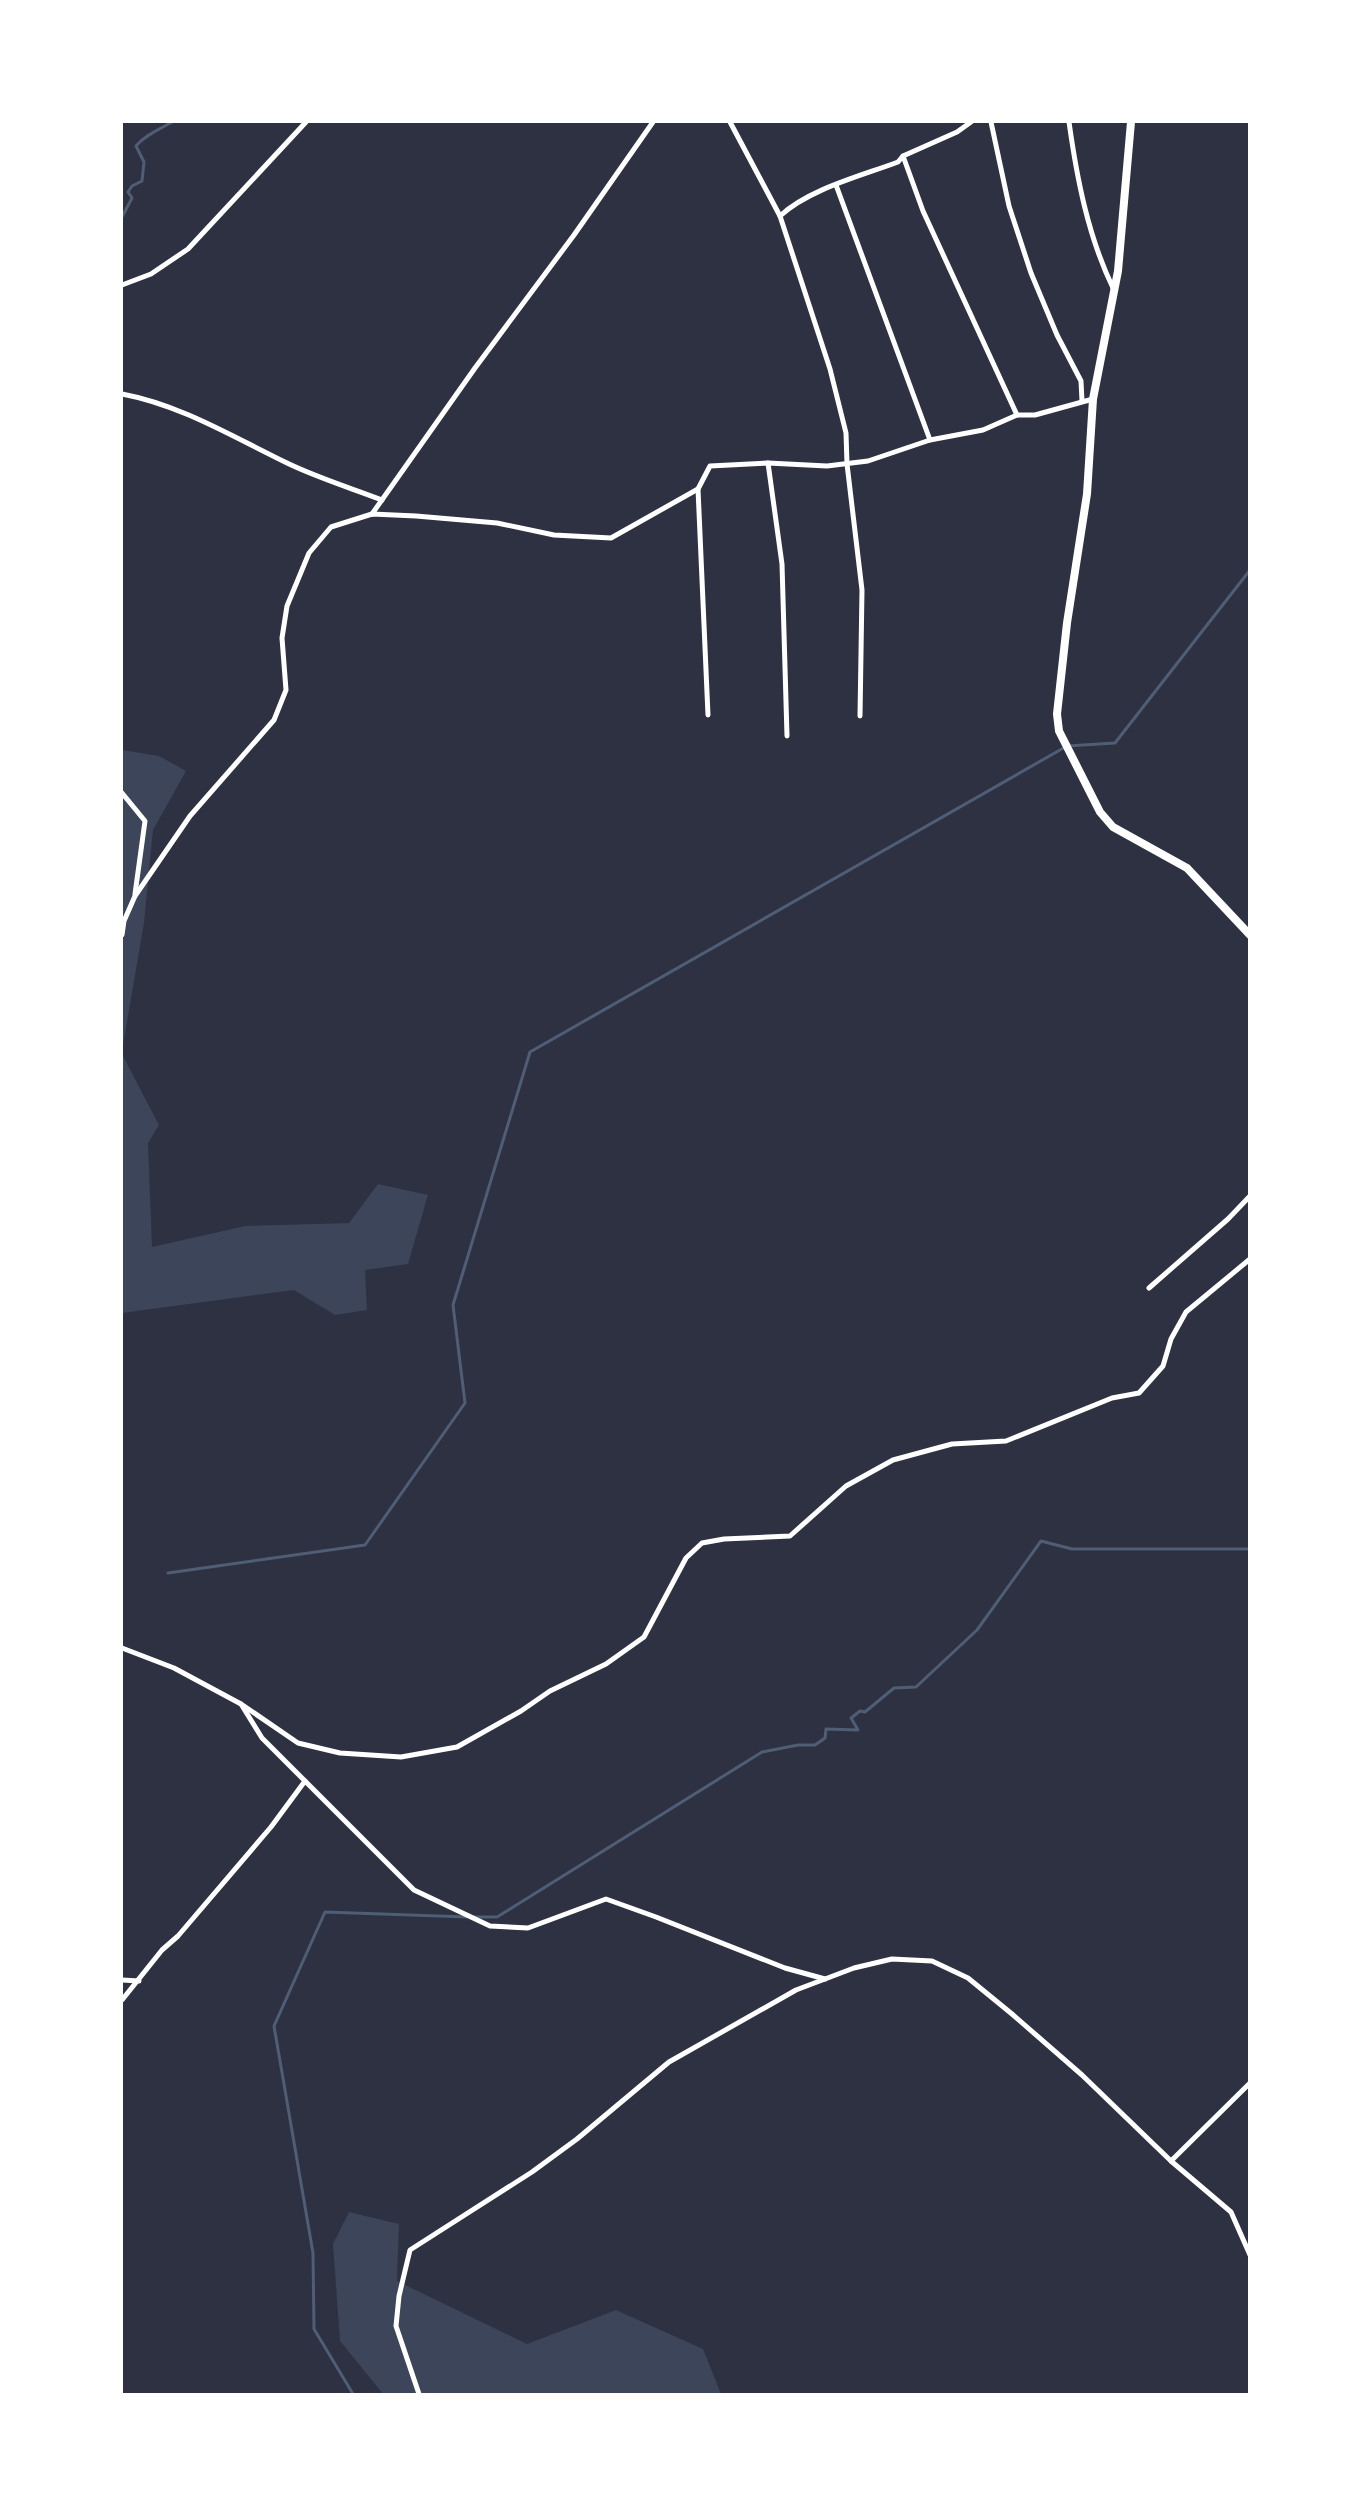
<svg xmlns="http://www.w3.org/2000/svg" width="1371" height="2516" font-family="'Public Sans',sans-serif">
<rect width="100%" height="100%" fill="#2d3142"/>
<!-- green -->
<g fill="#3c4559">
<polygon points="122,750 159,756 186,771 153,830 144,923 122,1051"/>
<polygon points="122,1054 159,1125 148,1143 152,1247 245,1226 349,1223 378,1184 428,1195 408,1264 365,1270 367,1310 335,1315 294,1290 122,1313"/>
<polygon points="349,2212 399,2224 397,2281 527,2344 616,2310 703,2349 721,2394 383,2394 340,2341 333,2244"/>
</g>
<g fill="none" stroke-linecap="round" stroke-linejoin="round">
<!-- stream -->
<g stroke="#4f5d75" stroke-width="3">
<path d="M122 217 132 198 128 192 132 186 142 181 144 162 136 146C145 135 160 129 172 122"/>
<polyline points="168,1573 365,1545 465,1403 453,1305 530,1052 1067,746 1115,743 1250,570"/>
<polyline points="474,1917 497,1917 762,1752 798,1745 815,1745 825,1738 826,1729 858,1730 851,1718 860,1711 865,1712 894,1688 916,1687 977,1630 1041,1541 1072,1549 1250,1549"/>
<polyline points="353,2394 314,2329 313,2253 274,2026 325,1912 467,1917"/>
</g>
<!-- minor -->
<g stroke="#fff" stroke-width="5">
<polyline points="730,122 780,216"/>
<polyline points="991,122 1009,206 1031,273 1057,335 1081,381 1082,401"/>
<path d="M1069 122C1077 179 1088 236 1113 288"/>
<polyline points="903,156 923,211 1017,415"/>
<polyline points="836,185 930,440"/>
<polyline points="122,285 151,274 188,249 306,122"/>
<path d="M122 394C181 405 233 437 287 463 318 478 351 488 382 500"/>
<polyline points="768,463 782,564 787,736"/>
<polyline points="372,514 475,368 574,235 653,122"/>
<polyline points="708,715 698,489 710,466 768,463 827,466 868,461 930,440 983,430 1017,415 1035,415 1093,399"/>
<path d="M860 716 862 590 847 464 846 433 830 369 780 216C809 189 861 176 898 162L903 156 957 132 971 122"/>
<polyline points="122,793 145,821 135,894"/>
<polyline points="122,935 124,921 135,896 190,816 274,720 286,690 282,638 287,606 309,553 331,527 372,514 416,516 497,523 554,535 611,538 698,489"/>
<polyline points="1149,1288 1228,1219 1250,1196"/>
<polyline points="122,1648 174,1668 241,1704 262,1738 305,1781 271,1827 178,1936 162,1950 122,2000"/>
<polyline points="241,1704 298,1743 340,1753 401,1757 457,1747 521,1711 550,1691 606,1664 644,1637 686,1558 702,1543 724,1539 790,1536 846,1486 893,1460 952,1444 1006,1441 1112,1398 1139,1393 1163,1366 1171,1339 1186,1312 1250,1259"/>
<polyline points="305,1781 414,1890 490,1926 528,1928 606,1899 656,1917 785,1968 825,1979"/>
<polyline points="122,1980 139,1981"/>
<polyline points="1171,2161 1250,2083"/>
<polyline points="419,2394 396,2326 399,2296 410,2250 532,2172 577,2139 669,2062 796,1990 854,1968 892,1959 932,1961 968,1978 1012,2014 1082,2075 1171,2161 1231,2212 1250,2255"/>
</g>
<!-- primary -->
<polyline stroke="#fff" stroke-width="8" points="1131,122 1118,271 1093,399 1087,494 1067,623 1057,714 1059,731 1100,812 1113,827 1187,868 1250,935"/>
</g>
<!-- border -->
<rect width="1371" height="2516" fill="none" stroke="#ffffff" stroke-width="246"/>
</svg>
